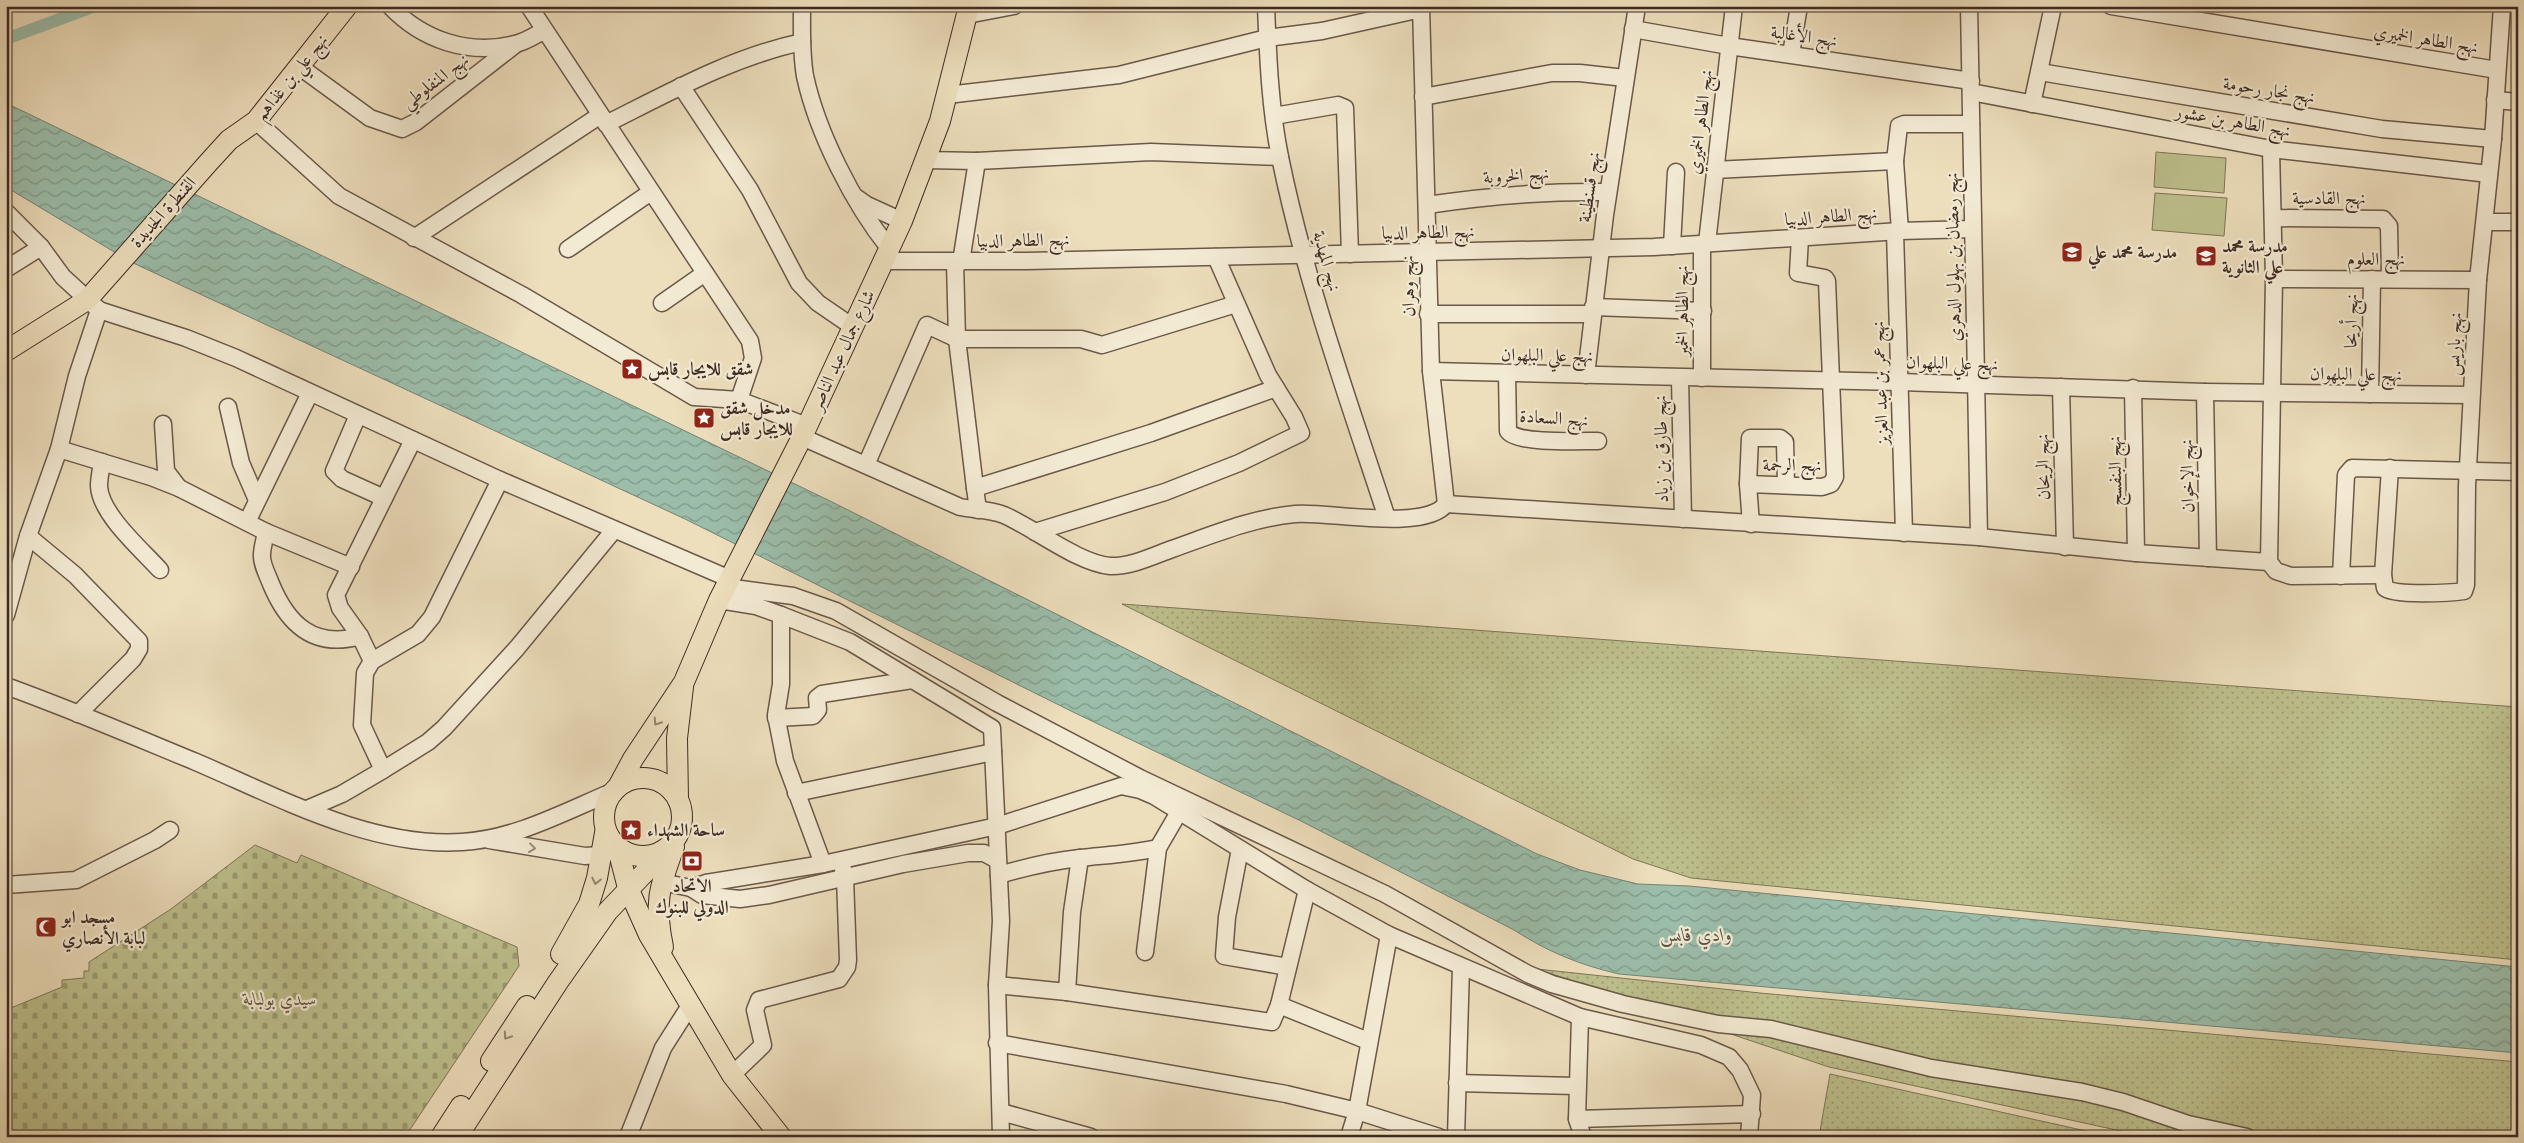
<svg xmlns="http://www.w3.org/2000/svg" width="2524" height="1143" font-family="'Libre Caslon Text',Amiri,serif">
<defs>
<pattern id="grass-dots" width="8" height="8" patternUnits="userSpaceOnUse" patternTransform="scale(1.25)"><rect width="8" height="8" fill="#bdc08d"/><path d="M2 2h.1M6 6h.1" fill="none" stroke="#9b9c73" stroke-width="1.8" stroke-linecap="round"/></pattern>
<pattern id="cemetery-stones" width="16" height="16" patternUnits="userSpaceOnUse" patternTransform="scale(1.25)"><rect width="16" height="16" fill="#bdc08d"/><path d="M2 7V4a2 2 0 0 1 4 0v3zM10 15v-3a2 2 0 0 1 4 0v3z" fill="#9b9c73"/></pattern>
<pattern id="water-waves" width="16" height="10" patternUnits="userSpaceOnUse" patternTransform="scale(1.25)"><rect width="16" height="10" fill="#9bbdaa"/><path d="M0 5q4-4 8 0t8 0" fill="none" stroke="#809a8a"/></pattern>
</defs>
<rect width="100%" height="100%" fill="#eddebc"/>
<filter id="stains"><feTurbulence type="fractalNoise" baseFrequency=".004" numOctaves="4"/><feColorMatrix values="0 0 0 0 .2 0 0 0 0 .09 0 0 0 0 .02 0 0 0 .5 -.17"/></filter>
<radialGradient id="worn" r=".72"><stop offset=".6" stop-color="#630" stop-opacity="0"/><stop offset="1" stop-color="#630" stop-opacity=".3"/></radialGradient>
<!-- grass -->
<g fill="url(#grass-dots)" stroke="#7e7658">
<polygon points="1122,604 2518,707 2518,960 1691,878 1633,859"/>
<polygon points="1537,969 1760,993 2518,1062 2518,1137 2148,1137 1829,1067"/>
<polygon points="1830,1074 2113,1137 1819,1137"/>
</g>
<!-- cemetery -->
<polygon fill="url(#cemetery-stones)" stroke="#7e7658" points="255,845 297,863 301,855 517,947 519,966 405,1137 6,1137 6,1010 62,987 62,980 84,978 84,971 89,971 89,962 171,909"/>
<!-- garden -->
<g fill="#bdc08d" stroke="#7e7658">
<polygon points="2156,152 2226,158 2224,193 2154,187"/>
<polygon points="2155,193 2227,198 2224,236 2152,230"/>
</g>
<!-- water -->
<path fill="url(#water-waves)" stroke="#768374" d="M6 103 828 500 1537 854 1580 870 1638 884 1689 886 2518 967V1053L1619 974C1580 965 1548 952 1514 930L1301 821 1073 712 685 519 131 262 6 187Z"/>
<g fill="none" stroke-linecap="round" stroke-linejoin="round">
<!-- canal -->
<polyline stroke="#9bbdaa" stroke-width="12" points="6,39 95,6"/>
<!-- minor casing -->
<g stroke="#6a584a" stroke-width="19">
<g id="minor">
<path d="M390 6C422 40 469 56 515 44 525 42 534 36 543 31"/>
<polyline points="529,6 750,341 753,358 739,400 807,426"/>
<path d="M802 6C802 29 801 53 805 76 817 132 853 203 889 248"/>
<path d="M1266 6C1268 57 1270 108 1280 157 1305 280 1348 399 1387 518"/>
<polyline points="1421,6 1431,371 1446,504"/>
<polyline points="1969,6 1979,537"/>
<polyline points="2111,6 2497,70"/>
<polyline points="967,15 1014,6"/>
<polyline points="1633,29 1729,46 1971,81"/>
<polyline points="1791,54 1799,6"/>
<polyline points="300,67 370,118 402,129 416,122 516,44"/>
<polyline points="2040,72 2382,129 2493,139"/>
<polyline points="681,86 750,190 799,283 818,303 853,327"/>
<polyline points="1971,92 2271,149 2489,174"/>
<polyline points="947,95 1119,75 1267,38 1322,31 1421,9"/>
<polyline points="1423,97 1552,73 1580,73 1625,78"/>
<polyline points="2495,100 2518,102"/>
<polyline points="2032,104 2053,6"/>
<polyline points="1274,116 1338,105 1345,108 1350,254"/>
<polyline points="256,121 339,196 522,295 694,397 739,400"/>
<path d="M606 124C670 92 732 57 802 42"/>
<polyline points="2271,149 2274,279 2269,562 2276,571 2291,576 2383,575"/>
<polyline points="925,160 977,161 1151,152 1280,157"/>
<polyline points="1714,170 1895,161"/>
<polyline points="857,198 867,205 902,221"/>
<path d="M1427 205C1488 196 1547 191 1608 192"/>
<polyline points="6,212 41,247 63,277 99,310 77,376 59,449 28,536 6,615"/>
<polyline points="2273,218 2383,219 2389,226 2390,278"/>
<polyline points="2485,222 2518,222"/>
<polyline points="1900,231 1895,161 1899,126 1904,124 1971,124"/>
<polyline points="1895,232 1904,533"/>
<polyline points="414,238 599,116"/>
<polyline points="1707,243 1734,6"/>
<polyline points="1672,246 1676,172"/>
<polyline points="568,249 651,192"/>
<polyline points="884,261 1027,261 1654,247 1900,231 1972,229"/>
<polyline points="955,262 957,339 975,488"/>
<polyline points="961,262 977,161"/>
<polyline points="6,269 41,247"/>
<polyline points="2274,279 2478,280"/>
<polyline points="662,303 705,273"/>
<polyline points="1593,307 1703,311"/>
<polyline points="99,310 186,338 236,358 500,480 730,579"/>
<polyline points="1428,314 1592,314"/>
<polyline points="1431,371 1900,382 2205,392 2471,395"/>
<path d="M1507 374 1508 431C1516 444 1581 441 1598 441"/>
<polyline points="1586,375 1605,215 1637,6"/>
<polyline points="1680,378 1683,519"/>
<polyline points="1702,378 1702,244"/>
<polyline points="2061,387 2065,547"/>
<polyline points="2133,388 2136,553"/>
<polyline points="2205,392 2208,558"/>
<polyline points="2370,394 2372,279"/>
<polyline points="228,407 241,463 257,500"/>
<polyline points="358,415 334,471 342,479 384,498"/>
<polyline points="163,424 166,471 179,488"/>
<path d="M802 437 960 507C975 510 990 509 1004 515 1034 528 1078 563 1110 566 1130 567 1153 556 1172 549 1212 535 1252 518 1295 514 1328 511 1425 532 1446 504L1979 537 2136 553 2269 562"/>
<polyline points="59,449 151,477 179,488 266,532 351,567"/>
<path d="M102 462C101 470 99 478 99 486 100 514 142 550 160 570"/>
<polyline points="866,465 927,325 957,339 1081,339 1102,345 1236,304"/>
<path d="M2390 468 2383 575 2385 588C2392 596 2452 593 2464 591L2466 585 2467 486 2478 280 2493 139 2502 6"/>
<polyline points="1748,484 1750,438 1780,438 1785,442 1786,485"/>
<polyline points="978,510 975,488 1151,433 1276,388"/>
<polyline points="247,522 310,393"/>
<polyline points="1751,524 1748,484 1822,487 1831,484 1835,477 1827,281 1825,278 1798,273 1800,238"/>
<path d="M266 532C265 539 262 547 262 555 261 563 268 576 271 584 288 625 314 649 360 636"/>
<polyline points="1035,532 1165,492 1239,463 1301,433 1294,417 1268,375 1216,257"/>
<polyline points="28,536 75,575 139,641 139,649 133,659 78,714"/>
<polyline points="2341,576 2346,475 2352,468 2518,472"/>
<polyline points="726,587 793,596 836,611 997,703 1140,778 1385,894 1528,974 1552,984 1623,1004 1718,1024 1771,1029 1931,1068 2082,1092 2123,1102 2188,1124 2247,1137"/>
<polyline points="719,600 756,606 781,615 781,684 776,715 785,761 823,864"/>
<polyline points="781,615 850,642 992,728 1001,921 997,985 1001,1137"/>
<polyline points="372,661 360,636 340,608 336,595 413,440"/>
<path d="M6 686C70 709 133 736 196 762 278 797 371 848 462 842 515 839 564 812 612 792"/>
<polyline points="776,718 813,716 818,710 817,698 822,694 912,680"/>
<polyline points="383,770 362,725 365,673 372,661 418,634 432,617 500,480"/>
<polyline points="796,793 993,752"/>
<polyline points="307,809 342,794 383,770 428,742 444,728 517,648 614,530"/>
<polyline points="489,840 585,856 600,855 612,851"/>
<polyline points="1240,849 1227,917 1224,956 1288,967"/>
<path d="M999 875C1026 867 1052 861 1080 858 1107 855 1131 854 1158 848"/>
<polyline points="661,882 691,888 702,895 740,899 769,895 903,864 968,853 984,853 997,860"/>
<polyline points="6,885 76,880 155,840 170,830"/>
<polyline points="691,888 706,883 823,864 997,826 1121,786 1140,790 1154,796 1307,890 1389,935 1580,1017 1701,1045 1729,1057 1740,1070 1752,1095 1749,1137"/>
<polyline points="1145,952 1158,848 1179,812"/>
<polyline points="997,985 1067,992 1272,1022 1279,1005 1307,890"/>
<polyline points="1067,992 1072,912 1080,858"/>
<polyline points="1279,1005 1368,1041"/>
<polyline points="1580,1017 1577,1119 1583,1137"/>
<polyline points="997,1043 1286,1094 1357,1111 1439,1137"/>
<polyline points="732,1075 763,1045 755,1010 759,1000 839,979 847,967 848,960 845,878 843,869"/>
<polyline points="1457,1083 1576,1086"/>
<polyline points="1001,1112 1091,1137"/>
<polyline points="1577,1119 1752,1114"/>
<polyline points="628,1137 663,1048 691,1004"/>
<polyline points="1349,1137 1357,1111 1389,935"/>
<polyline points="1456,1137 1461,967"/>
</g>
</g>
<!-- major casing -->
<g stroke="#3e2b24" stroke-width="22">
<g id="major">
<polyline points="6,351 87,300 208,163 229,140 256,121 347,6"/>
<circle cx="643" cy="817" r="39"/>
<polyline points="619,785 633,759 684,682 719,600 802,437 902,221 940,121 969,6"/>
<polyline points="678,800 677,738 683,687"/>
<polyline points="618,849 628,888 649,935 732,1075 781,1137"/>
<path d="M663 947C654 905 659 887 674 847"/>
<polyline points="561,954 589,904 597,878 605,833"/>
<polyline points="491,1061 527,1006"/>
<polyline points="441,1137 461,1106"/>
<polyline points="457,1137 558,982 608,911 670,846"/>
</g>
</g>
<!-- minor -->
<use href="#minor" stroke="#f3ead3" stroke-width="16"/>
<!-- major -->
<use href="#major" stroke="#eddebc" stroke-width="20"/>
</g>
<!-- one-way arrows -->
<defs><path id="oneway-chevron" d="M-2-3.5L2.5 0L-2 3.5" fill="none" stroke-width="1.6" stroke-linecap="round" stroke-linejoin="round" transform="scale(1.25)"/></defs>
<g stroke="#968470">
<use href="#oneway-chevron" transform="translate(657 722) rotate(123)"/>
<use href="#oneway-chevron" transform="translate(596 881) rotate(102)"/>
<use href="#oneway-chevron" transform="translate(507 1036) rotate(124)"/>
</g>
<use stroke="#988a7c" href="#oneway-chevron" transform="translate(532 848) rotate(7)"/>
<!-- icons -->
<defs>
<g id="school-square" transform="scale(1.125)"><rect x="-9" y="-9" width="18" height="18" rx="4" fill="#8f2418" stroke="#f3ead3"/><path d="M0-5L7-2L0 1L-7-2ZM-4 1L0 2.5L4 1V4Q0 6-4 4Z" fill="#fff"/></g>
<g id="sight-square" transform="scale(1.125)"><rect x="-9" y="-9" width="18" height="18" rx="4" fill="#8f2418" stroke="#f3ead3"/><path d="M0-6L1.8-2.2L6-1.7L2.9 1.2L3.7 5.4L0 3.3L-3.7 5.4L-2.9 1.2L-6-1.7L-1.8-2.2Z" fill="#fff"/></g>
<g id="bank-square" transform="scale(1.125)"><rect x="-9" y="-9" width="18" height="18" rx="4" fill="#8f2418" stroke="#f3ead3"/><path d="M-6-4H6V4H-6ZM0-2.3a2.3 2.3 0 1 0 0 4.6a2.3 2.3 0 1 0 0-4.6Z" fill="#fff"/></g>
<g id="mosque-square" transform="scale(1.125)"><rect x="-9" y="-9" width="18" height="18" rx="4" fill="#8f2418" stroke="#f3ead3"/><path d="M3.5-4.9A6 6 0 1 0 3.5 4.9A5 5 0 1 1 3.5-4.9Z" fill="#fff"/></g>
</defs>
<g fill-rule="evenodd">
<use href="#school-square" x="2072" y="252"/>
<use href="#school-square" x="2206" y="256"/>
<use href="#sight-square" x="632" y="369"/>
<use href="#sight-square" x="704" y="418"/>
<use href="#sight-square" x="631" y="830"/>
<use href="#bank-square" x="692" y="861"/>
<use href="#mosque-square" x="46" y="927"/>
</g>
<g text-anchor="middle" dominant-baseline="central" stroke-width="4.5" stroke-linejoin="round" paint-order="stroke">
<!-- street labels -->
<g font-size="18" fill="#3e2b24" stroke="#f3ead3">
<text transform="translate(1804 36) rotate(8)">نهج الأغالبة</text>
<text transform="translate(2426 39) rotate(9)">نهج الطاهر الخميري</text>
<text transform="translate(291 77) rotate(-51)">نهج علي بن غذاهم</text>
<text transform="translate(435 81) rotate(-37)">نهج المنفلوطي</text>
<text transform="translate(2269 90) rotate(9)">نهج نجار رحومة</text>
<text transform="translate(2233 121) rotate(10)">نهج الطاهر بن عشور</text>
<text transform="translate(1700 122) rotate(-83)">نهج الطاهر الخميري</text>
<text transform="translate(1516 175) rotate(-4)">نهج الخروبة</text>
<text transform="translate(1589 187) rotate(-82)">نهج قسنطينة</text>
<text x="2329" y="198">نهج القادسية</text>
<text transform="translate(163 212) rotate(-48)">القنطرة الجديدة</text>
<text transform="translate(1831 216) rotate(-4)">نهج الطاهر الدبيا</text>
<text transform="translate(1428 232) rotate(-1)">نهج الطاهر الدبيا</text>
<text transform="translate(1023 240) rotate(-1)">نهج الطاهر الدبيا</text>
<text transform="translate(1953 257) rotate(-91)">نهج رمضان بن بهلول الدهري</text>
<text x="2376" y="259">نهج العلوم</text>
<text transform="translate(1327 261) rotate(74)">نهج المهدية</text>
<text transform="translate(1408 286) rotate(-91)">نهج وهران</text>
<text transform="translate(1682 311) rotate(-90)">نهج الطاهر الخمير</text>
<text transform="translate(2351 321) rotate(-89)">نهج أريحا</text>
<text transform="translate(2454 344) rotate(-87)">نهج باريس</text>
<text transform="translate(842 350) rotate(-65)">شارع جمال عبد الناصر</text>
<text transform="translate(1547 355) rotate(1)">نهج علي البلهوان</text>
<text transform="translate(1952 363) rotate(2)">نهج علي البلهوان</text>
<text transform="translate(2356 374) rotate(1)">نهج علي البلهوان</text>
<text transform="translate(1880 383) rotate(-92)">نهج عمر بن عبد العزيز</text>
<text transform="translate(1554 418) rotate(4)">نهج السعادة</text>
<text transform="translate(1661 449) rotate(-91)">نهج طارق بن زياد</text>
<text x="1792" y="465">نهج الرحمة</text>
<text transform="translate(2043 467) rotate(-91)">نهج الريحان</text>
<text transform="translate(2115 471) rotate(-91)">نهج البنفسج</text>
<text transform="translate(2187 476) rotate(-91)">نهج الإخوان</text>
</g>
<!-- poi labels -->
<g font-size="18" font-weight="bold" fill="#3e2b24" stroke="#f3ead3" text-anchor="start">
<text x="2222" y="246">مدرسة محمد<tspan x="2222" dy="21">علي الثانوية</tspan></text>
<text x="2088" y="252">مدرسة محمد علي</text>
<text x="648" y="369">شقق للايجار قابس</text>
<text x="720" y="408">مدخل شقق<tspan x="720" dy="21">للايجار قابس</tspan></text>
<text x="647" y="830">ساحة الشهداء</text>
<text x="692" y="886" text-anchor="middle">الاتحاد<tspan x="692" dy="21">الدولي للبنوك</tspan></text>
<text x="62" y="917">مسجد ابو<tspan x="62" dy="21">لبابة الأنصاري</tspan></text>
</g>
<!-- park labels -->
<g font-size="18" font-style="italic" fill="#5e503e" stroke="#f3ead3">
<text x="280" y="999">سيدي بولبابة</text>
</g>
<!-- water labels -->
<g font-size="19" font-style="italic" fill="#555046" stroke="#f3ead3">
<text x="1696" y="934">وادي قابس</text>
</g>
</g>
<!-- margin -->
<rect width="2524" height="1143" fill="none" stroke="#eddebc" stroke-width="25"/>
<rect x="8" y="8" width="2509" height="1128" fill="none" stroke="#3e2b24" stroke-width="2.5"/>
<rect x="12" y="12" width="2499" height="1118" fill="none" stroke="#3e2b24"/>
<rect width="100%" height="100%" filter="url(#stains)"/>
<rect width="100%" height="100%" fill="url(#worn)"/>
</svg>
